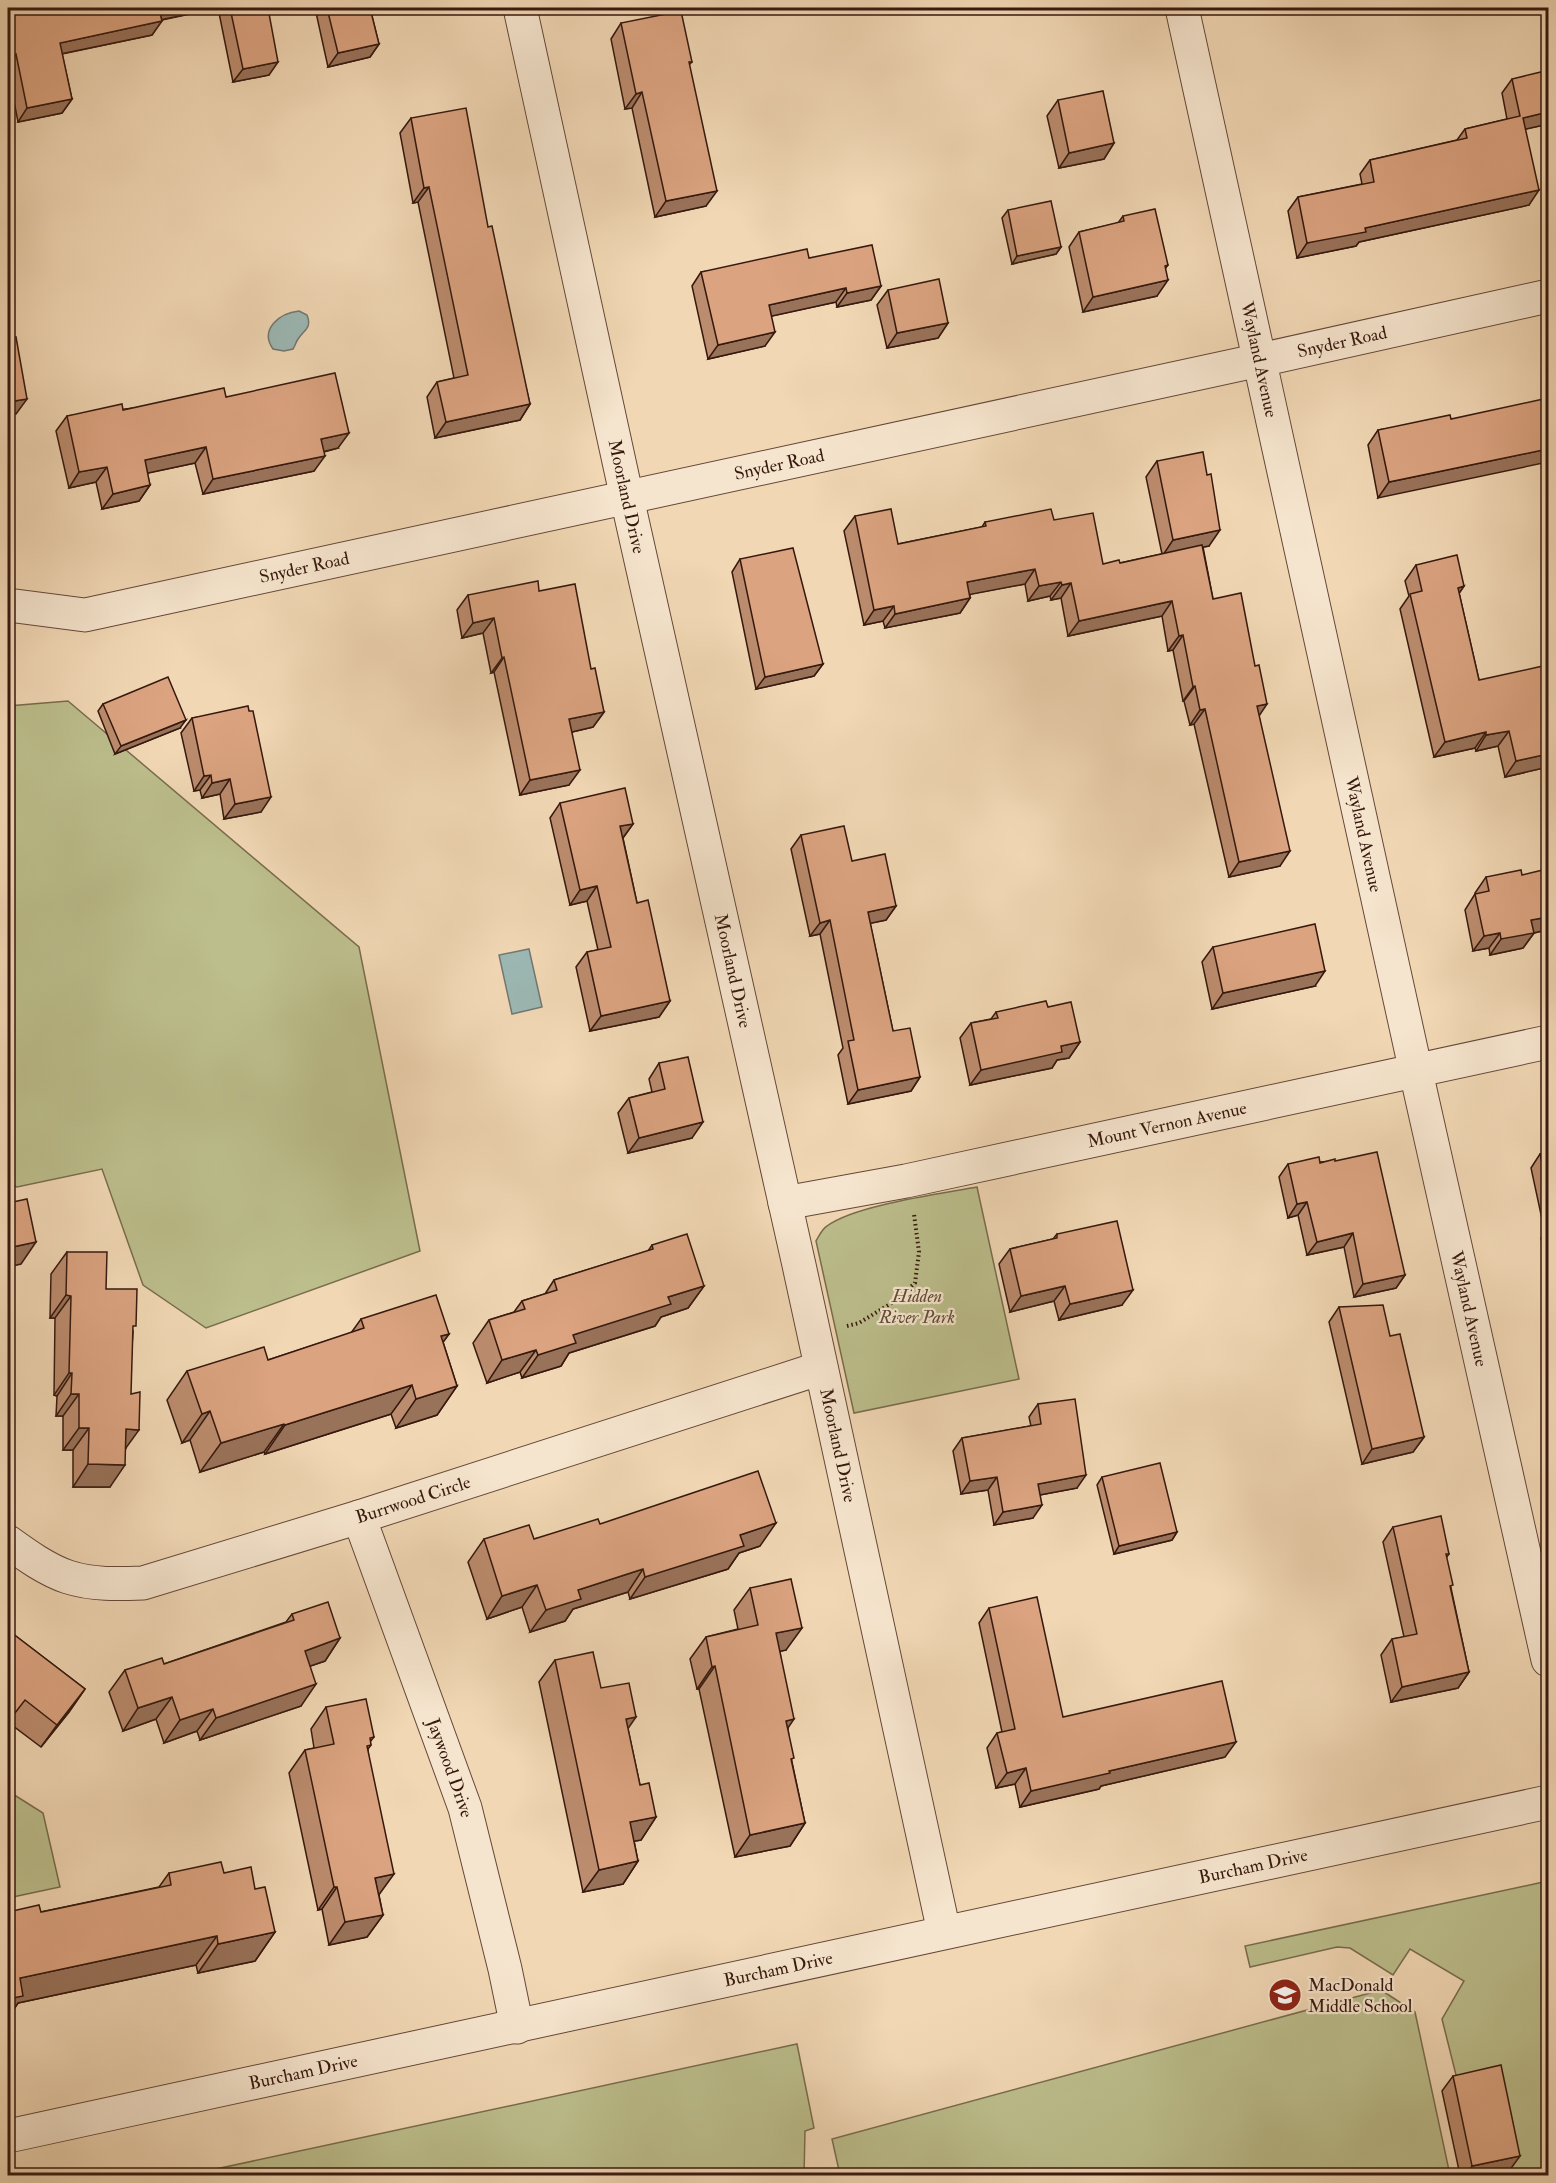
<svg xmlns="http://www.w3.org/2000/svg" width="1556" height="2183" font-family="'IM FELL Double Pica',serif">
<rect width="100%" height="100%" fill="#f1d7b4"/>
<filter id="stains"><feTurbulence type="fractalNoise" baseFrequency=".00333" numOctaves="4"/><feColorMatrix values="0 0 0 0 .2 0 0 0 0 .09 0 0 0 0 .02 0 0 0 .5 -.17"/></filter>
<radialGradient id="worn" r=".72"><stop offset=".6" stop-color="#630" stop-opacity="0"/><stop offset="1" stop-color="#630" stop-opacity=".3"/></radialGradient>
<!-- green -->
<g fill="#bcbe8c" stroke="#796c4d" stroke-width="1.5">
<polygon points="68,701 359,947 420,1251 206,1328 143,1285 102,1169 17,1187 8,1183 8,706"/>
<path d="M977 1187 1019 1379 854 1413 816 1241C819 1236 822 1229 827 1226 855 1205 940 1194 977 1187Z"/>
<polygon points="8,1791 43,1813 60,1887 8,1898"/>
<polygon points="1548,1881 1548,2175 1488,2175 1509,2171 1459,2087 1442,2019 1464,1981 1410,1949 1393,1975 1350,1948 1337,1947 1250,1967 1245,1946"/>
<polygon points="1381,1990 1415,2012 1450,2175 840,2175 832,2139"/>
<polygon points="797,2044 814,2128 805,2131 804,2175 188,2175"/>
</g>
<!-- water -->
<g fill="#9cb8b4" stroke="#737872" stroke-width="1.5">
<path d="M299 311 307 315C312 328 305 329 298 339 296 342 295 346 293 349L284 351 273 349C259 329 280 313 299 311Z"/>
<polygon points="529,949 542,1007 512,1014 499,955"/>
</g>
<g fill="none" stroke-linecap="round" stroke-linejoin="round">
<!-- minor casing -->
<g stroke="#654838" stroke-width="35">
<g id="minor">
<path id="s1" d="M520 8 627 498 799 1265 944 1932"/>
<path id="s2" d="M1182 8 1416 1072 1548 1660"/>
<path id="s3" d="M8 605 85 615 1260 360 1548 296"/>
<path id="s4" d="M785 1203 906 1181 1548 1042"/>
<path id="s5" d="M359 1517 465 1808 505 1969 517 2027"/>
<path id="s6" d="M8 1542C26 1555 47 1570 68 1577 93 1585 118 1584 143 1583L359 1517 821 1368"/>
<path id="s7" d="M8 2136 1548 1802"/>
</g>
</g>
<!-- path -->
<polyline stroke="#36190e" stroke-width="4" stroke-dasharray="1.5 3" stroke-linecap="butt" points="847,1326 859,1323 895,1301 915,1283 919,1252 914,1214"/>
<!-- minor -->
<use href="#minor" stroke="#f6e5ce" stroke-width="33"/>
</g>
<!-- wall -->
<g fill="#bc8c6e" stroke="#36190e" stroke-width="1.5">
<polygon points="8,8 268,8 269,75 233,82 218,8 162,20 152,35 62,54 72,99 62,113 18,122 8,70"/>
<polygon points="315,8 370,8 379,44 370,57 328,67"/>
<polygon points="1030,8 1054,8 1031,13"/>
<polygon points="621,23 692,62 689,65 706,206 655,217 632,108 625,109 611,39"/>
<polygon points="1512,79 1544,125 1525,129 1529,205 1359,242 1356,246 1297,258 1288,211 1298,197 1362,184 1360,174 1370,160 1457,140 1465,129 1507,119 1502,93"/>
<polygon points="1058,100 1114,143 1104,159 1059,168 1047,116"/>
<polygon points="411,118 488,227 530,404 520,420 435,438 427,397 437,382 454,378 418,202 413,203 400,133"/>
<polygon points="1008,210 1061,247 1056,254 1012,264 1002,218"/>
<polygon points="1123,216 1168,265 1165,269 1157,296 1083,312 1069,247 1079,232 1118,223"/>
<polygon points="809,258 881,286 871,300 837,307 836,302 771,316 765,346 708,359 692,286 701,272"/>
<polygon points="888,290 948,323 938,338 887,348 877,305"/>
<polygon points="226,397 338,448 324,452 314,471 203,494 195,463 147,473 150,485 139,501 102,509 96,482 69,488 56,431 67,416"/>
<polygon points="1451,419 1378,498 1368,445 1378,430"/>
<polygon points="1157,461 1209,546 1203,547 1213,599 1259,716 1280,866 1229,877 1194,724 1190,725 1184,701 1183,701 1173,650 1168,651 1162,616 1068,636 1061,598 1051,600 1050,596 1028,601 1025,584 970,594 970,598 960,613 885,628 883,621 864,625 844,531 855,516 898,544 982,527 985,522 1054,520 1103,564 1120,563 1162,554 1146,477"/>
<polygon points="740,559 823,664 814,676 756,689 732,572"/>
<polygon points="1416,565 1464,586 1459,593 1479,680 1548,767 1505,777 1498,746 1476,751 1475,748 1434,757 1400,609 1409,596 1405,581"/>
<polygon points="539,591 591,669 604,712 593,727 572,732 569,785 520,795 494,672 491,673 483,633 462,638 457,610 468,595"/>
<polygon points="103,704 180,728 115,754 98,711"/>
<polygon points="249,711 261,812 224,819 220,794 202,798 200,790 194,791 181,733 192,718"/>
<polygon points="560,803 633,824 623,838 637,903 670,1001 659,1017 590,1031 576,967 587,952 598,950 587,901 570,905 550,818"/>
<polygon points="801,835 852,861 896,906 886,920 870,923 893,1031 920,1077 911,1091 848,1104 838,1055 843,1048 820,934 810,936 791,849"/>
<polygon points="1522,875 1546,930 1534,933 1523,948 1490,955 1489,948 1473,951 1465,910 1475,894 1475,893 1486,877"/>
<polygon points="1213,947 1315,986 1212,1009 1202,962"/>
<polygon points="1048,1007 1080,1042 1069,1058 1057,1060 1052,1068 970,1085 960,1038 971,1023 991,1019 996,1012"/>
<polygon points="659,1063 692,1138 628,1153 618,1113 629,1098 652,1092 649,1079"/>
<polygon points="1548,1153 1548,1268 1547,1268 1541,1238 1545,1233 1531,1168 1540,1154"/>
<polygon points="1335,1161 1405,1275 1396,1288 1354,1297 1344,1247 1307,1255 1298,1215 1288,1218 1279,1177 1288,1164"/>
<polygon points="1057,1234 1122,1305 1059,1320 1054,1301 1010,1312 999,1264 1010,1249 1053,1239"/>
<polygon points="652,1245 704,1286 688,1308 661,1317 655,1326 569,1353 561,1366 522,1378 520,1372 487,1383 473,1343 489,1320 514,1312 522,1301 545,1294 554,1280 648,1251"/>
<polygon points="67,1252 106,1289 133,1331 126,1448 110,1487 73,1487 73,1450 63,1450 63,1416 56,1416 57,1396 54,1395 55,1318 50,1318 51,1274"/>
<polygon points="1339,1307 1390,1336 1424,1437 1413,1452 1362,1464 1329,1322"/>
<polygon points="361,1319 449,1334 443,1342 457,1386 437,1415 396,1428 391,1414 265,1454 264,1452 200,1472 190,1440 182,1443 167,1400 187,1371 268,1360 351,1333"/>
<polygon points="1038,1404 1077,1488 1040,1495 1033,1518 994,1525 988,1490 961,1494 953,1451 962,1438 1031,1426 1029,1417"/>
<polygon points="1102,1477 1177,1532 1172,1540 1114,1554 1097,1485"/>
<polygon points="600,1524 760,1546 739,1553 728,1569 630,1599 628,1592 573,1609 565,1621 530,1632 522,1607 487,1619 468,1562 484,1539 534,1539"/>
<polygon points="1393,1527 1449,1554 1446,1558 1451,1588 1469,1672 1458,1688 1391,1702 1381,1655 1392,1639 1404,1637 1383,1542"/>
<polygon points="750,1588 786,1650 780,1651 788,1729 792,1762 805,1823 790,1846 735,1857 699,1689 697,1689 690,1659 706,1637 738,1629 734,1610"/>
<polygon points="989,1608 1063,1717 1225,1757 1101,1786 1099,1789 1020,1807 1015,1784 996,1788 987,1748 997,1733 1002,1732 979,1623"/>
<polygon points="292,1614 340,1638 325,1661 310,1666 301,1706 200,1740 197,1731 164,1743 156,1719 123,1731 109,1692 125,1670 164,1664 286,1622"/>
<polygon points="8,1630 85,1689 69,1712 41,1747 9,1723 8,1725"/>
<polygon points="555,1660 601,1688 628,1729 640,1785 656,1817 641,1840 634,1841 638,1861 623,1884 583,1892 539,1682"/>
<polygon points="326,1707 374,1737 370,1742 371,1745 368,1749 379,1895 383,1915 367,1937 329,1945 322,1909 318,1910 289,1773 305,1750 314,1748 311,1729"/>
<polygon points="169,1873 224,1873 255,1889 275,1932 255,1961 198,1973 196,1965 18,2003 8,2018 8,1912 41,1912 159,1887"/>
<polygon points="1453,2076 1509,2171 1488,2175 1460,2175 1442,2091"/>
</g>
<!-- shaded-wall -->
<g fill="#99725a" stroke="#36190e" stroke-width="1.5">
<polygon points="166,8 219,8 150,22 159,9"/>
<polygon points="680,8 691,8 677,10"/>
<polygon points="1035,8 1054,8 1031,13"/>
<polygon points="162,21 152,35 51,56 60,43"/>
<polygon points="379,44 370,57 328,67 338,53"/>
<polygon points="16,54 8,67 8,56"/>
<polygon points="278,62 269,75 233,82 243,69"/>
<polygon points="642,92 632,108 625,109 636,94"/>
<polygon points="72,99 62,113 18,122 27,108"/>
<polygon points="1548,112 1548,119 1544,125 1513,132 1523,118"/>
<polygon points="1114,143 1104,159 1059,168 1069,153"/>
<polygon points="429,187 418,202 413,203 424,188"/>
<polygon points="1539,190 1529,205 1359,242 1356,246 1297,258 1307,243 1365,228"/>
<polygon points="717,191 706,206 655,217 666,201"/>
<polygon points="1061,247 1056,254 1012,264 1017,256"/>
<polygon points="1168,280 1157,296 1083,312 1093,297"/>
<polygon points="881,286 871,300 837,307 847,293"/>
<polygon points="846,288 836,302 759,319 769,305"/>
<polygon points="948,323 938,338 887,348 897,333"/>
<polygon points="775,332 765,346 708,359 718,345"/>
<polygon points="27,399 16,414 8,415 8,402"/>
<polygon points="530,404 520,420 435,438 446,422"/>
<polygon points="349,433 338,448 310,455 321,439"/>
<polygon points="206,447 195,463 134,476 145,460"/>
<polygon points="1548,449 1548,462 1378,498 1389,482"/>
<polygon points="325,456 314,471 203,494 213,479"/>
<polygon points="107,467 96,482 69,488 79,472"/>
<polygon points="150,485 139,501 102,509 113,494"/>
<polygon points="1220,530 1209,546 1163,555 1173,540"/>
<polygon points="1035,569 1025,584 957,597 967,582"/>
<polygon points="1061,582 1050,596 1028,601 1039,586"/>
<polygon points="1071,583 1061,598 1051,600 1062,585"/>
<polygon points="1464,586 1454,601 1458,588"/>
<polygon points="970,598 960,613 885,628 895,614"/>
<polygon points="1172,601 1162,616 1068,636 1079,621"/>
<polygon points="894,606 883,621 864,625 874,610"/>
<polygon points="494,618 483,633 462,638 473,623"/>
<polygon points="1183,635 1173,650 1168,651 1179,636"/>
<polygon points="504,657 494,672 491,673 502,658"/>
<polygon points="823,664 814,676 756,689 765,677"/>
<polygon points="1195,686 1184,701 1183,701 1193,687"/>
<polygon points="1267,704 1257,719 1257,706"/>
<polygon points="1205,709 1194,724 1190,725 1200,710"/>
<polygon points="604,712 593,727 559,735 569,719"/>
<polygon points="186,720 180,728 115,754 121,746"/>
<polygon points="1509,731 1498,746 1476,751 1486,735"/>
<polygon points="1486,732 1475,748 1434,757 1445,742"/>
<polygon points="1548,754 1548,767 1505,777 1516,761"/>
<polygon points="580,770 569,785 520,795 530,780"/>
<polygon points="211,775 200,790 194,791 204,776"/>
<polygon points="230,779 220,794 202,798 212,783"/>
<polygon points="271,797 261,812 224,819 235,804"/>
<polygon points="633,824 622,839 620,826"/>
<polygon points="1290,851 1280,866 1229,877 1239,862"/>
<polygon points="597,886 587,901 570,905 580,890"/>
<polygon points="896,906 886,920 858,926 868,912"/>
<polygon points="1548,917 1548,927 1546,930 1534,933 1523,948 1490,955 1501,939 1531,920"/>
<polygon points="830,920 820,934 810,936 820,923"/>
<polygon points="1500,933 1489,948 1473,951 1484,936"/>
<polygon points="1325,971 1315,986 1212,1009 1223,993"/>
<polygon points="670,1001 659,1017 590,1031 601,1016"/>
<polygon points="1080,1042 1069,1058 1057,1060 1052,1068 970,1085 981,1070 1061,1046"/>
<polygon points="920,1077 911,1091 848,1104 858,1090"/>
<polygon points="703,1122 692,1138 628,1153 639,1138"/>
<polygon points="1307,1202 1298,1215 1288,1218 1297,1204"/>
<polygon points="1353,1233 1344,1247 1307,1255 1317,1242"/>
<polygon points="36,1242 21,1264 8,1267 8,1248"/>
<polygon points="1405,1275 1396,1288 1354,1297 1363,1284"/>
<polygon points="704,1286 688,1308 661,1317 655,1326 569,1353 561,1366 522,1378 538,1355 573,1335 668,1297"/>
<polygon points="1065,1286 1054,1301 1010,1312 1021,1296"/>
<polygon points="1133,1290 1122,1305 1059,1320 1070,1304"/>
<polygon points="66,1295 71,1296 55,1318 50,1318"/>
<polygon points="449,1334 428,1363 441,1336"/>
<polygon points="536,1350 520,1372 487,1383 502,1360"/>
<polygon points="69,1373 72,1373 57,1396 54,1395"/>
<polygon points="412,1385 391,1414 265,1454 285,1425"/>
<polygon points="457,1386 437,1415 396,1428 416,1399"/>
<polygon points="71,1394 79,1394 63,1416 56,1416"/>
<polygon points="210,1411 190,1440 182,1443 202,1414"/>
<polygon points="284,1424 264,1452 200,1472 221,1443"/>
<polygon points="79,1428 89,1428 73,1450 63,1450"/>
<polygon points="126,1429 139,1430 123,1452"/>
<polygon points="1424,1437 1413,1452 1362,1464 1372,1449"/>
<polygon points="88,1464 125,1465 110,1487 73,1487"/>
<polygon points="1086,1475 1077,1488 1029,1497 1038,1484"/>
<polygon points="997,1477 988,1490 961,1494 970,1481"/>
<polygon points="1042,1505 1033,1518 994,1525 1003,1512"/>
<polygon points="776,1523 760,1546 739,1553 728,1569 630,1599 645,1577 740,1535"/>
<polygon points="1177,1532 1172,1540 1114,1554 1119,1546"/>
<polygon points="643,1569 628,1592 573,1609 565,1621 530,1632 546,1610 578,1590"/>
<polygon points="537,1585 522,1607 487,1619 502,1596"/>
<polygon points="802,1628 786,1650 760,1656 776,1633"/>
<polygon points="340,1638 325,1661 290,1673 305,1651"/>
<polygon points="715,1666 699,1689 697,1689 712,1667"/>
<polygon points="1469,1672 1458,1688 1391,1702 1402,1687"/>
<polygon points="316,1684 301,1706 200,1740 216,1718"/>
<polygon points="85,1689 69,1712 41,1747 57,1725"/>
<polygon points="172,1697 156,1719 123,1731 138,1708"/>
<polygon points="213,1709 197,1731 164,1743 180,1720"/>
<polygon points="636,1717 620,1740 626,1719"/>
<polygon points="794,1719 779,1741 786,1721"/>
<polygon points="1236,1742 1225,1757 1101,1786 1099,1789 1020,1807 1031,1791 1109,1771"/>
<polygon points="1026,1768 1015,1784 996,1788 1007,1773"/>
<polygon points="656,1817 641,1840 614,1845 630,1822"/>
<polygon points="805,1823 790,1846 735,1857 750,1835"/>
<polygon points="638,1861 623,1884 583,1892 599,1870"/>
<polygon points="394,1874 378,1896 375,1878"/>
<polygon points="334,1887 337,1887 322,1909 318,1910"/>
<polygon points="383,1915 367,1937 329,1945 345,1922"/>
<polygon points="275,1932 255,1961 198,1973 218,1944"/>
<polygon points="217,1936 196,1965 18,2003 8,2018 8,1995 20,1978"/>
<polygon points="1520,2156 1509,2171 1488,2175 1466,2175 1472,2166"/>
</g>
<!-- building -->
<g fill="#dba380" stroke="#36190e" stroke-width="1.5">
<polygon points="8,8 166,8 159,9 162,21 60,43 72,99 27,108 16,54 8,56"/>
<polygon points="230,8 268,8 278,62 243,69"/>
<polygon points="327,8 370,8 379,44 338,53"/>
<polygon points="681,11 692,62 689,62 717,191 666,201 642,92 636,94 621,23"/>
<polygon points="1545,71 1548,84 1548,112 1523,118 1539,190 1365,228 1366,232 1307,243 1298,197 1374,182 1370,160 1467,138 1465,129 1520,116 1512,79"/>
<polygon points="1103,91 1114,143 1069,153 1058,100"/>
<polygon points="466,108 488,227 492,226 530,404 446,422 437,382 468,375 429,187 424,188 411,118"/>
<polygon points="1051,201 1061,247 1017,256 1008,210"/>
<polygon points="1155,209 1168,265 1165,266 1168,280 1093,297 1079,232 1124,221 1123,216"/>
<polygon points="872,245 881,286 847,293 846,288 769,305 775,332 718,345 701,272 807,249 809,258"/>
<polygon points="939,279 948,323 897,333 888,290"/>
<polygon points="16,337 27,399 8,402 8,339"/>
<polygon points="335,373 349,433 321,439 325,456 213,479 206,447 145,460 150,485 113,494 107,467 79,472 67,416 122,404 123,410 224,388 226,397"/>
<polygon points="1548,398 1548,449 1389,482 1378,430 1450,415 1451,419"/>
<polygon points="1203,452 1207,475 1211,474 1220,530 1173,540 1157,461"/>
<polygon points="891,509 898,544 986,526 985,522 1051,509 1054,520 1093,513 1103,564 1119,560 1120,563 1202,545 1213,599 1241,593 1255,666 1259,665 1267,704 1257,706 1290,851 1239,862 1205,709 1200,710 1195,686 1193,687 1183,635 1179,636 1172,601 1079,621 1071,583 1062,585 1061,582 1039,586 1035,569 967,582 970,598 895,614 894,606 874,610 855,516"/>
<polygon points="793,548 823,664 765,677 740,559"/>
<polygon points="1457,555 1464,586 1458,588 1479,680 1543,666 1548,691 1548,754 1516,761 1509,731 1486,735 1486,732 1445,742 1410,594 1422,591 1416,565"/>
<polygon points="538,581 539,591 575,584 591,669 595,668 604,712 569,719 580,770 530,780 504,657 502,658 494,618 473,623 468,595"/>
<polygon points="168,677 186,720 121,746 103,704"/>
<polygon points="248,706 249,711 253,711 271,797 235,804 230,779 212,783 211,775 204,776 192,718"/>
<polygon points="625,788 633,824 620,826 637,903 648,900 670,1001 601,1016 587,952 611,947 597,886 580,890 560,803"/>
<polygon points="844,826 852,861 885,854 896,906 868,912 893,1031 910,1028 920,1077 858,1090 848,1041 854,1040 830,920 820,923 801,835"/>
<polygon points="1547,869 1548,874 1548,917 1531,920 1534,933 1501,939 1500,933 1484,936 1475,894 1489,891 1486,877 1521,870 1522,875"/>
<polygon points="1315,924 1325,971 1223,993 1213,947"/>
<polygon points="1046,1001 1048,1007 1071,1002 1080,1042 1061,1046 1062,1052 981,1070 971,1023 998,1018 996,1012"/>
<polygon points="688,1057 703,1122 639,1138 629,1098 665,1089 659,1063"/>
<polygon points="1377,1152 1405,1275 1363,1284 1353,1233 1317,1242 1307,1202 1297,1204 1288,1164 1319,1157 1320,1163 1335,1159 1335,1161"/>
<polygon points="1548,1153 1548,1192 1540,1154"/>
<polygon points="27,1199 36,1242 8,1248 8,1203"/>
<polygon points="1117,1221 1133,1290 1070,1304 1065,1286 1021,1296 1010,1249 1057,1238 1057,1234"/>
<polygon points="687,1234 704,1286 668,1297 671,1304 573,1335 576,1343 538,1355 536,1350 502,1360 489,1320 525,1309 522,1301 557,1290 554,1280 653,1249 652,1245"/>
<polygon points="67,1252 107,1252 106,1289 137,1289 136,1326 133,1326 131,1394 140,1392 139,1430 126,1429 125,1465 88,1464 89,1428 79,1428 79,1394 71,1394 72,1373 69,1373 71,1296 66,1295"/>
<polygon points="436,1295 449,1334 441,1336 457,1386 416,1399 412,1385 285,1425 284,1424 221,1443 210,1411 202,1414 187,1371 264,1347 268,1360 364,1328 361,1319"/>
<polygon points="1383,1305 1390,1336 1400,1334 1424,1437 1372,1449 1339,1307"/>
<polygon points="1075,1399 1086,1475 1038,1484 1042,1505 1003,1512 997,1477 970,1481 962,1438 1041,1424 1038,1404"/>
<polygon points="1160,1463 1177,1532 1119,1546 1102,1477"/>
<polygon points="758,1471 776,1523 740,1535 744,1546 645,1577 643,1569 578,1590 581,1599 546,1610 537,1585 502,1596 484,1539 529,1525 534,1539 598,1519 600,1524"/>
<polygon points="1441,1516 1449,1554 1446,1554 1453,1585 1450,1586 1469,1672 1402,1687 1392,1639 1417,1634 1393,1527"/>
<polygon points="791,1579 802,1628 776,1633 794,1719 786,1721 794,1758 791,1759 805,1823 750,1835 715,1666 712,1667 706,1637 758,1625 750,1588"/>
<polygon points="1037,1597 1063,1717 1222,1681 1236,1742 1109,1771 1110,1773 1031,1791 1026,1768 1007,1773 997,1733 1015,1729 989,1608"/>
<polygon points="328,1602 340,1638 305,1651 316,1684 216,1718 213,1709 180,1720 172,1697 138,1708 125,1670 162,1658 164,1664 294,1620 292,1614"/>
<polygon points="8,1630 85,1689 57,1725 25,1700 11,1718 8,1715"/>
<polygon points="593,1652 601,1688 629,1683 636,1717 626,1719 640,1785 649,1783 656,1817 630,1822 638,1861 599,1870 555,1660"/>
<polygon points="366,1699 374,1737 370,1738 371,1745 367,1746 394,1874 375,1878 383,1915 345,1922 337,1887 334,1887 305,1750 334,1744 326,1707"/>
<polygon points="221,1862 224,1873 251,1867 255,1889 265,1887 275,1932 218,1944 217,1936 20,1978 23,1996 8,1999 8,1912 39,1905 41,1912 171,1885 169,1873"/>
<polygon points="1501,2065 1520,2156 1472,2166 1453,2076"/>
</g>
<!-- icons -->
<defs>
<g id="school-disc" transform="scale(1.725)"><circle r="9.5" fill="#8f2418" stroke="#f6e5ce"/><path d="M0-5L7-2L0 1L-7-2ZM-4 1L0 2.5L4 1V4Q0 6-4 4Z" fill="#fff"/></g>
</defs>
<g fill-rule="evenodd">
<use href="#school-disc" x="1285" y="1995"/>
</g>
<g text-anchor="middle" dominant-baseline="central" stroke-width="4.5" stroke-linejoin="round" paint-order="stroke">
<!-- street labels -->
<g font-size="18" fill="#36190e" stroke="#f6e5ce">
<text stroke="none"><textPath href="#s3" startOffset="1364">Snyder Road</textPath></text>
<text stroke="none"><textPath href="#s2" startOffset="360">Wayland Avenue</textPath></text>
<text stroke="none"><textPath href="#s3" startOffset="788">Snyder Road</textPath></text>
<text stroke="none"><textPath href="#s1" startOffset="500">Moorland Drive</textPath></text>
<text stroke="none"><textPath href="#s3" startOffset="302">Snyder Road</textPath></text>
<text stroke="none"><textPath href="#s2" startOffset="846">Wayland Avenue</textPath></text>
<text stroke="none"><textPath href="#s1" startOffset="986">Moorland Drive</textPath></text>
<text stroke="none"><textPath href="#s4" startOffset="390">Mount Vernon Avenue</textPath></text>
<text stroke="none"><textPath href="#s2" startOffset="1332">Wayland Avenue</textPath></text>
<text stroke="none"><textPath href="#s1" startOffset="1472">Moorland Drive</textPath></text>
<text stroke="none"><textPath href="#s6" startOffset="428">Burrwood Circle</textPath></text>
<text stroke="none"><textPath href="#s5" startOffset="267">Jaywood Drive</textPath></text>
<text stroke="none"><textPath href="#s7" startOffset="1274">Burcham Drive</textPath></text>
<text stroke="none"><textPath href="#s7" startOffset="788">Burcham Drive</textPath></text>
<text stroke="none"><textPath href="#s7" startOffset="302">Burcham Drive</textPath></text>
</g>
<!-- park labels -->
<g font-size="18" font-style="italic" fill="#5e4b34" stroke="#f6e5ce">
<text x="917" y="1296">Hidden<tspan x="917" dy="21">River Park</tspan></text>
</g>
<!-- poi labels -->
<g font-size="18" fill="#36190e" stroke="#f6e5ce" text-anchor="start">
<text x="1308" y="1985">MacDonald<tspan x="1308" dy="21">Middle School</tspan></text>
</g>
</g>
<!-- margin -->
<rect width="1556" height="2183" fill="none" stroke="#f1d7b4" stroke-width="30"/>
<rect x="9" y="9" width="1538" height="2165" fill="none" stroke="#36190e" stroke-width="3"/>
<rect x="15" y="15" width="1526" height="2153" fill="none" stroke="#36190e" stroke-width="1.5"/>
<rect width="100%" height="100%" filter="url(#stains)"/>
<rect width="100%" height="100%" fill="url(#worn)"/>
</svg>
